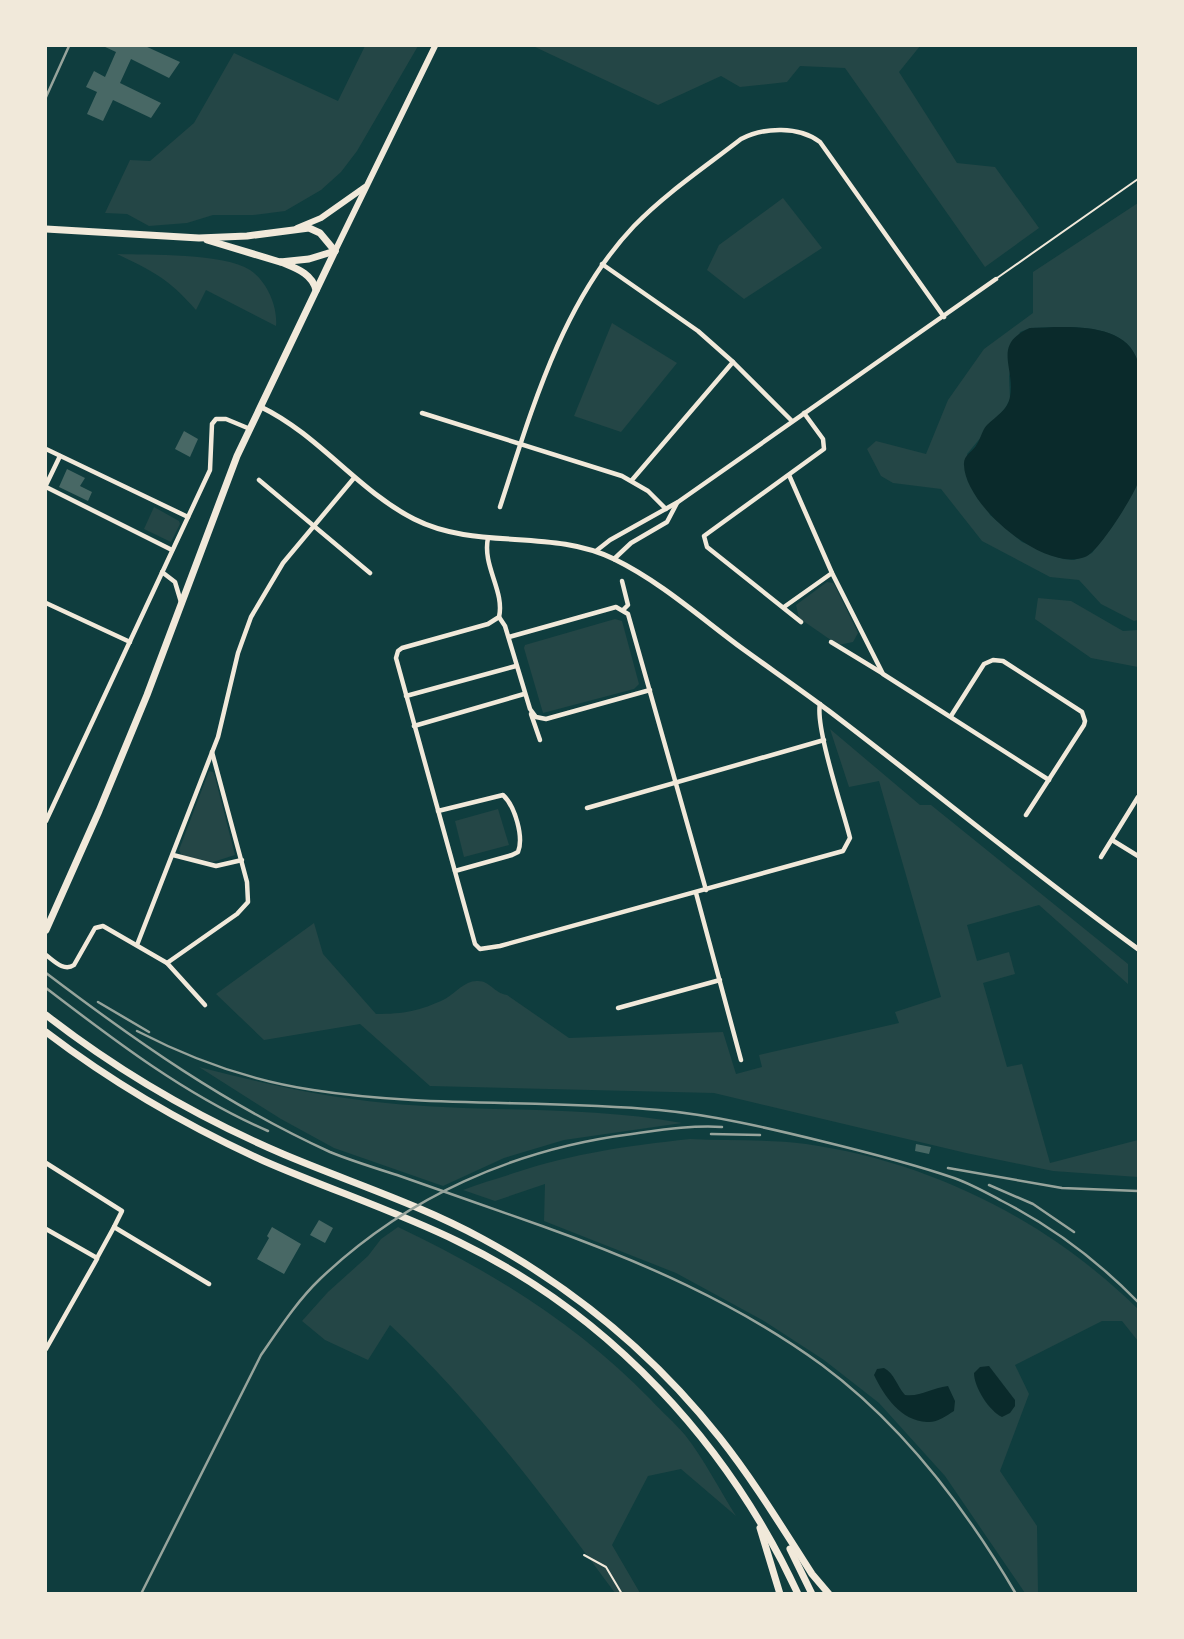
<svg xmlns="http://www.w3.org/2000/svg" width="1184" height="1639" font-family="Cabin,sans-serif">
<rect width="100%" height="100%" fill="#0f3d3e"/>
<!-- green -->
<g fill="#244646">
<polygon points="365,46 418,46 357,151 341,172 321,190 285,211 253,215 213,215 187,223 149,226 127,214 105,213 130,160 150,161 194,123 234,53 338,101"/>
<polygon points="533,46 920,46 899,72 957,163 995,167 1039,228 985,267 845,68 800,66 787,82 740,87 721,76 658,105"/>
<polygon points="783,198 822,248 744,299 707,270 719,245"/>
<path d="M1138 203V362C1125 320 1064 327 1030 328L1020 332 1009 376 1010 399 1006 407 967 454 990 515 1022 542 1063 559 1074 560 1092 553 1112 527 1138 482V620L1134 621 1101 604 1079 580 1050 577 982 541 941 489 893 483 881 476 867 449 876 441 926 454 948 400 984 349 1033 313V272Z"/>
<path d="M117 254C149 255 224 253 250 270 267 281 278 307 276 326L206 290 196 310C168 278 154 272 117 254Z"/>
<polygon points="612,323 677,363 621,432 574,416"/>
<polygon points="154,507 179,521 180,524 171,542 144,529"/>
<polygon points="827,582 833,583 835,586 858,633 853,642 838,645 799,618 796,605"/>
<polygon points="1038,598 1071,601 1123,631 1138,630 1138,667 1091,658 1035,619"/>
<polygon points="615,619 622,621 639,684 634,689 543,713 524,648 525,645"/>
<path d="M830 729 920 805H931L1128 964V984L1039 905 967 925 977 961 1009 952 1015 974 983 983 1007 1067 1022 1064 1050 1163 1138 1140V1177L1053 1171 966 1153 714 1093 430 1086 360 1024 264 1040 216 994 314 923 323 954 376 1014C404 1014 420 1011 445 999 456 993 465 980 478 981 490 981 494 993 507 995L569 1038 723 1032 736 1074 762 1067 759 1055 899 1023 895 1012 941 997 879 781 849 787Z"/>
<polygon points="209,771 213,772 215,777 235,855 213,862 182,856 179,850"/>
<polygon points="498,809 509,845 464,857 455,821"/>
<path d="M199 1067C261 1083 322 1097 386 1103 485 1113 584 1105 682 1123L564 1140 504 1158 443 1186 334 1148 281 1119Z"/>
<path d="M690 1139C728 1141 768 1139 806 1144 932 1162 1048 1221 1138 1309V1341L1122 1321H1102L1015 1365 1029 1394 1000 1471 1037 1526 1038 1593H1025L945 1476 879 1403 824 1360 764 1321 676 1273 544 1221 545 1184 495 1201 463 1190C480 1183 497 1179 514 1173 575 1153 626 1146 690 1139Z"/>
<path d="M398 1227C493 1272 578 1325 651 1400 662 1412 675 1423 685 1435 704 1459 719 1489 736 1516L681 1469 648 1476 612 1545 640 1593H615C546 1500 476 1405 390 1325L368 1360 325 1340 302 1321 328 1292 368 1256 381 1239Z"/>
</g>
<!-- water -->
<g fill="#0a2a2b">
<path d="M1030 328C1064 327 1126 320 1138 362 1139 392 1138 423 1138 453 1138 462 1141 476 1137 485 1132 498 1098 553 1085 557 1045 573 965 506 964 465 963 455 973 452 977 444 981 438 982 430 987 425 996 416 1008 410 1010 397 1016 368 991 345 1030 328Z"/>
<path d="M989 1366 1015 1400V1406L1010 1413 1002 1417C989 1411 974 1387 974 1373L980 1367Z"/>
<path d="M884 1368C894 1373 897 1386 905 1395 921 1397 931 1388 948 1386L955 1401 954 1411C946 1416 937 1423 927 1422 901 1421 884 1396 874 1375L877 1369Z"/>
</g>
<!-- building -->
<g fill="#486865">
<polygon points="103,46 145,46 180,62 169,78 131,59 120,83 161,103 151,118 113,100 103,121 87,114 97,92 86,87 94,71 105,77 116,52"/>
<polygon points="184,431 198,439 190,457 175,449"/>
<polygon points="67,469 85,478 80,486 92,492 88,501 59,487"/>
<polygon points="916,1144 931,1147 929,1154 915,1151"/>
<polygon points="319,1220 333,1228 325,1243 310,1235"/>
<polygon points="272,1227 301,1244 284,1274 257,1259 269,1238 267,1236"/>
</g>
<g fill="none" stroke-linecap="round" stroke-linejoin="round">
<!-- service -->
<g stroke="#f1e9da" stroke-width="2">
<polyline points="997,278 1138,179"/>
<polyline points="584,1555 606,1567 622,1594"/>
</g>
<!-- minor -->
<g stroke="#f1e9da" stroke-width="4.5">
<polyline points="602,264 698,331 733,362 792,421"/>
<polyline points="422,413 622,476 648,491 666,509"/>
<polyline points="46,449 188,517"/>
<polyline points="789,475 832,573 883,674 1049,780"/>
<polyline points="259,480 370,573"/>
<polyline points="632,480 733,362"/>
<polyline points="46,485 60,456"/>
<polyline points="46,487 172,550"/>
<path d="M500 507C532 409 562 302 634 226 666 193 705 167 741 139 764 127 799 126 820 142L944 317"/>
<path d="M488 538C482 566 505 591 499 617L488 624 402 648 398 651 396 658 475 944 480 949 500 946 843 851 850 838C843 810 815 727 820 704"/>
<polyline points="596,551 610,540 678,502 996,279"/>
<polyline points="614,559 631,543 667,522 677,503"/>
<polyline points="162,572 175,582 181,602"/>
<polyline points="622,581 628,605 623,610"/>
<polyline points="46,603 130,642"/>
<polyline points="784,607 832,573"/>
<polyline points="499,617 505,626 530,709 536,717 546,719 650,690"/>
<polyline points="801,622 707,547 704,536 824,449 823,439 804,413"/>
<polyline points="509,637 616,607 628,614 706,890"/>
<polyline points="831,642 882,673"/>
<polyline points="406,696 516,666"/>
<polyline points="531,714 540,740"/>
<polyline points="951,716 984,664 993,660 1003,661 1082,712 1085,721 1084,725 1026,815"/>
<polyline points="414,726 524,694"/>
<polyline points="587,808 824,740"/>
<path d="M438 811 503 795C515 806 524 837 518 852L512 855 455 871"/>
<polyline points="46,821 210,470 212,424 216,419 226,419 250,429"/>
<polyline points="1112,840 1138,856"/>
<polyline points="173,855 216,866 242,860"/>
<polyline points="1101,857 1138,797"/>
<polyline points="696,893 741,1060"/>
<polyline points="137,945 218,737 238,653 251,617 283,563 354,478"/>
<path d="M46 955C54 961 64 972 74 965L95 928 103 926 167 963 205 1005"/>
<polyline points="167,963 237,914 248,902 247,882 212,752"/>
<polyline points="618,1008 720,980"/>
<polyline points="46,1163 122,1211 114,1227"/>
<polyline points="46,1229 97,1258 114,1227 209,1284"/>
<polyline points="46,1349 97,1259"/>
</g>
<!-- tertiary -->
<path stroke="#f1e9da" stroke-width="5" d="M261 407C319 435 357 490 414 519 477 551 551 528 614 559 661 582 701 618 743 649 772 670 801 690 829 711 933 790 1033 873 1138 949"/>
<!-- secondary -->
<g stroke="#f1e9da" stroke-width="6">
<polyline points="297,228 321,218 365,187"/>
<polyline points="335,251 435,46"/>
</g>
<!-- primary -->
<g stroke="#f1e9da" stroke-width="7">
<polyline points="46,229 199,238 247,236 309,228 320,233 335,251"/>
<polyline points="207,240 280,262 309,259 335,251"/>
<path d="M281 262C295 268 312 273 316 290"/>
<polyline points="46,930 99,811 147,695 237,456 335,251"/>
</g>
<!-- trunk -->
<g stroke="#f1e9da" stroke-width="7">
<path d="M46 1015C118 1071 199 1118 283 1154 349 1182 419 1204 483 1239 575 1289 655 1356 720 1438 754 1481 783 1529 812 1574L829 1594"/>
<path d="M46 1032C113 1083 187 1126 264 1161 328 1189 396 1211 459 1242 610 1315 728 1443 798 1594"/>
<polyline points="760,1528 780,1594"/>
<polyline points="790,1549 812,1594"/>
</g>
<!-- rail -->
<g stroke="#97a49c" stroke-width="2.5">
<polyline points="46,97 69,46"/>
<path d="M46 973C137 1042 225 1104 330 1152 352 1161 375 1168 397 1175 445 1192 494 1209 542 1226 640 1261 737 1303 822 1365 903 1425 965 1507 1016 1594"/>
<path d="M46 988C115 1041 187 1096 268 1131"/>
<polyline points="98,1002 149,1032"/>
<path d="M137 1031C191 1059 252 1081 313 1090 427 1108 544 1099 659 1110 713 1115 768 1128 821 1141 866 1152 910 1163 954 1178 971 1184 987 1193 1002 1201 1055 1228 1097 1260 1138 1302"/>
<polyline points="711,1134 760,1135"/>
<polyline points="948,1168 1062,1188 1138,1191"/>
<polyline points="989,1185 1033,1204 1074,1232"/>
<path d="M141 1594 261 1355C279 1329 297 1301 320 1279 406 1197 514 1149 632 1134 661 1130 692 1125 722 1127"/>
</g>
</g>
<!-- border -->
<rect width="1184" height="1639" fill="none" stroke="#f1e9da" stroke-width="94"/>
</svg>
